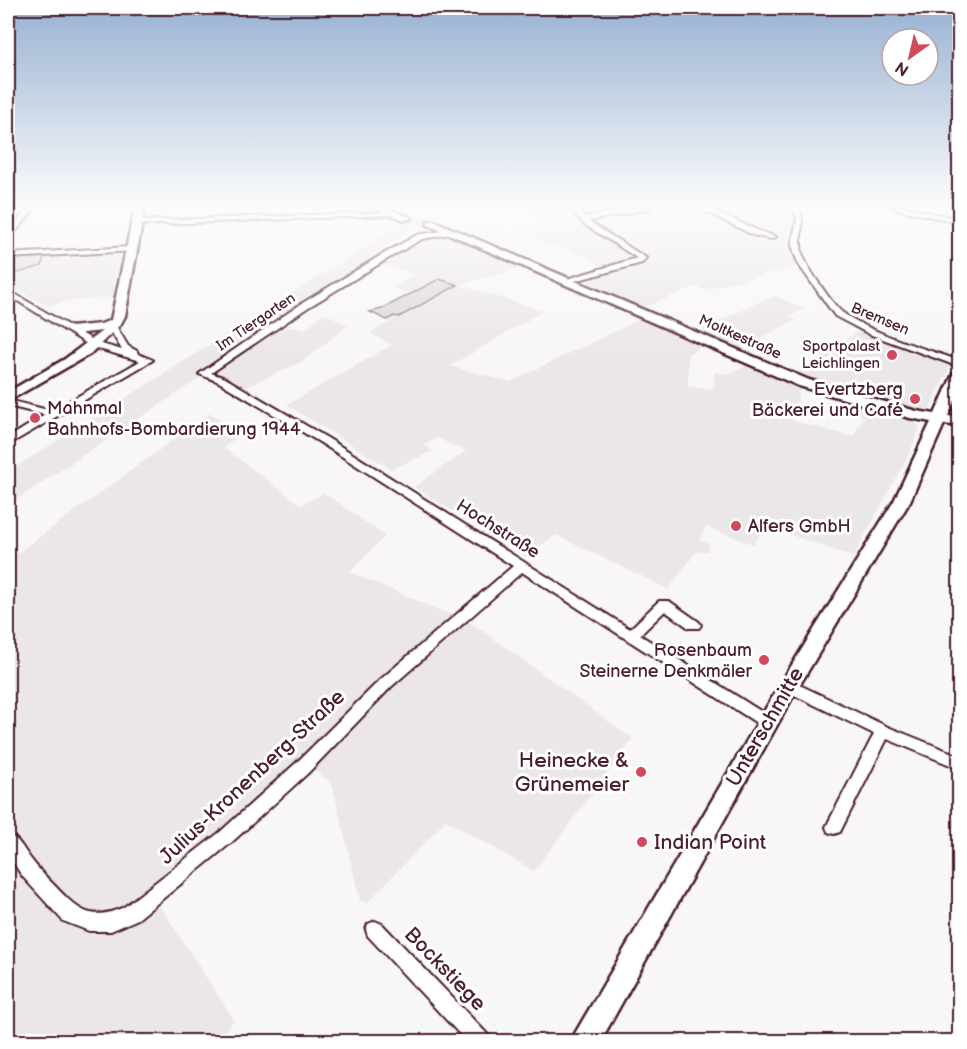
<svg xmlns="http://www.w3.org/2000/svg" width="967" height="1049" font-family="'Balsamiq Sans',sans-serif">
<rect width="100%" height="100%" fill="#f8f6f7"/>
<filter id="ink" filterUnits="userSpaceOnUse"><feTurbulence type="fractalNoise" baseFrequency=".0167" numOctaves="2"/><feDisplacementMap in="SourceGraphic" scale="12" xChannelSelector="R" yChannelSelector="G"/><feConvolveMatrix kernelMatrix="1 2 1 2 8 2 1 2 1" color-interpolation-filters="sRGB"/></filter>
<g filter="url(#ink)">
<!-- built -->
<g fill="#ebe6e8">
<polygon points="524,207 794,207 797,212 791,248 801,265 703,290 696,286 645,307 588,284 591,279 615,272 562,246 548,247 519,228 542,223 524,210 529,208"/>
<polygon points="417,215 429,218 381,250 382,254 278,327 285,328 293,326 305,329 324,313 349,325 301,362 246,387 212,370 8,505 8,472"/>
<polygon points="450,234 525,267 460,285 543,311 450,366 510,382 642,318 705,345 688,354 688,387 713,389 715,372 731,374 747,365 800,387 793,421 853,437 864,416 852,413 857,404 914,421 920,427 909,454 853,557 777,530 765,528 753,544 706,527 699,540 710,544 707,551 697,551 668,589 556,535 525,556 414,487 466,451 437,438 424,445 433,451 391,469 287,405 392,345 370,333 390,322 387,320 395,316 399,317 458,285 439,279 411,294 393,288 415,274 380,264 425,237"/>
<polygon points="102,251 121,252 112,297 60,302 48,306 8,285 8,258"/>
<polygon points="776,296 804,309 789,317 796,320 739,349 698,332 756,303"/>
<polygon points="860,330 949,362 949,369 929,410 914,409 848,392 795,374"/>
<polygon points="210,413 234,430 243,431 224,448 301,505 324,493 385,536 350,572 474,625 633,739 534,871 446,820 367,903 360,900 332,783 298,759 233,821 171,873 119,908 161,908 234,1020 217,1041 8,1041 8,560"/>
</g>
<!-- green -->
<g fill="#ded6d9" stroke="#947a82" stroke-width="1.5">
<polygon points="44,257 42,266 8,276 8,259"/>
<polygon points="439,279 458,285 399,317 394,316 387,320 370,312 382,309"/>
</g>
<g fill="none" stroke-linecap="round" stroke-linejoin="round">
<!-- secondary-tunnel -->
<polyline stroke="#d5cbce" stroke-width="10" stroke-dasharray="10 5" stroke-linecap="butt" points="407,218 431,223"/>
<!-- street casing -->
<g stroke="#4a1f2b" stroke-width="4">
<g id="street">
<polygon points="30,207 36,207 11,237 8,237 8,231"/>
<polygon points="568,207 574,207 585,217 641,207 653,207 650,209 588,221 646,258 642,263 567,283 567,279 637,258 584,224"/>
<polygon points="697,207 705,207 759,231 776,237 772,239 753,235"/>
<path d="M793 207H799C806 225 797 239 803 256 807 267 834 307 843 313 877 336 921 347 960 361V367L869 334 835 316 799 265 795 255 792 245 797 218Z"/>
<polygon points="893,207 904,207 960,219 960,223 896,209"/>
<polygon points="394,212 397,214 396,215 136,225 132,223 136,221"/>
<path d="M453 229 457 231 456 233 422 239 389 258 307 308 211 373 225 378 329 439 630 629 659 601H669L699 622 701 625 699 628H689L665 611 640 635 773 719 776 723 773 727 768 729 763 727 522 572 391 687 308 773 232 842 138 919 111 931H89L63 921 23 877 8 855V835C18 837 23 849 30 858 37 868 46 877 55 886 79 911 90 922 124 907L220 832 296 763 381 679 513 566 321 443 219 382 199 374 301 304 383 254 417 235Z"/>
<polygon points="130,247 134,249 133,251 8,258 8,254"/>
<polygon points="8,290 98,343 122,350 109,328 116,326 128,346 137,351 138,354 153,360 8,445 8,438 45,415 8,406 8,400 52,411 140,361 92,347 8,295"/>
<polygon points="789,680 888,727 960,756 960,769 887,739 840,832 834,834 828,832 826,827 874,734 784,690 782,686 784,682"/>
<polygon points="375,921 382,924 488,1035 491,1042 467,1042 368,936 366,930 368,924"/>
</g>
</g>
<!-- secondary casing -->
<g stroke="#4a1f2b" stroke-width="5">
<g id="secondary">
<polygon points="135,207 145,207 125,316 120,325 90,354 8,401 8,392 65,359 102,331 74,334 70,333 70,327 101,324 111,320"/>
<polygon points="372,207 384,207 412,218 404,220"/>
<polygon points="428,221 434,221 809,380 916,411 935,414 953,374 960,370 960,390 948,416 960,418 960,426 944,424 910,501 796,691 600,1042 570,1042 782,681 894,501 931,422 910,418 799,386 428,225"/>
</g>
</g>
<!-- street -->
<use href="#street" fill="#fff" fill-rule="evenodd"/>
<!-- secondary -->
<use href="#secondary" fill="#fff" fill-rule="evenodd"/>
</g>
</g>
<!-- sky -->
<linearGradient id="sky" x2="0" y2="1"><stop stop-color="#97b1d2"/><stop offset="0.58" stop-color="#fcfbfb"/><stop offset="1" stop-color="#fcfbfb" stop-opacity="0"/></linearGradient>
<rect width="967" height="354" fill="url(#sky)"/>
<!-- markers -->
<g fill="#d1495b" stroke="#fff" stroke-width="2">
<circle cx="892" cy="355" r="6"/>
<circle cx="915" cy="399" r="6"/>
<circle cx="35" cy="418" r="6"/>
<circle cx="736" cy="526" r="6"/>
<circle cx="764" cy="660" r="6"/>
<circle cx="641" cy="772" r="6"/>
<circle cx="642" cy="842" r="6"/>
</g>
<g text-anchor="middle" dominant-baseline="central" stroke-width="6" stroke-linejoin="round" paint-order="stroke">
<!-- far-street labels -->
<g font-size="15" fill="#4a1f2b" stroke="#fff">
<text transform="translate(880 319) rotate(23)">Bremsen</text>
<text transform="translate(256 322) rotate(-34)">Im Tiergarten</text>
<text transform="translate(740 337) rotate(24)">Moltkestraße</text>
</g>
<!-- far-poi labels -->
<g font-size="15" fill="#4a1f2b" stroke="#fff" text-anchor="end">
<text x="880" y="346">Sportpalast<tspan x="880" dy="17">Leichlingen</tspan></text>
</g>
<!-- poi labels -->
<g font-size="18" fill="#4a1f2b" stroke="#fff" text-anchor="end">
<text x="903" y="389">Evertzberg<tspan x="903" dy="21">Bäckerei und Café</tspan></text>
<text x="47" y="408" text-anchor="start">Mahnmal<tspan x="47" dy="21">Bahnhofs-Bombardierung 1944</tspan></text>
<text x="748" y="526" text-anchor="start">Alfers GmbH</text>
<text x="752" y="650">Rosenbaum<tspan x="752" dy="21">Steinerne Denkmäler</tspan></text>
</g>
<!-- street labels -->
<g font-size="18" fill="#4a1f2b" stroke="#fff">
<text transform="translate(498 529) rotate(32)">Hochstraße</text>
</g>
<!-- near-street labels -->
<g font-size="21" fill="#4a1f2b" stroke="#fff">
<text transform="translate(765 727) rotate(-60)">Unterschmitte</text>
<text transform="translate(252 777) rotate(-43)">Julius-Kronenberg-Straße</text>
<text transform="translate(445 969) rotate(46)">Bockstiege</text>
</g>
<!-- near-poi labels -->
<g font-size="21" fill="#4a1f2b" stroke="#fff" text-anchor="end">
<text x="629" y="760">Heinecke &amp;<tspan x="629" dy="24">Grünemeier</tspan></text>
<text x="654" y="842" text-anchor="start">Indian Point</text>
</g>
</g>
<!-- margin -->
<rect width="967" height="1049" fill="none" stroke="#fff" stroke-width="30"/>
<rect x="15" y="15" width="937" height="1019" fill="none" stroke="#4a1f2b" stroke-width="2" filter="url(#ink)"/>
<!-- north arrow -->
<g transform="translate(910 57) rotate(214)"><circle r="28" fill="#ffffff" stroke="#b7a5aa" stroke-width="1.5"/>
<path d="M0-4.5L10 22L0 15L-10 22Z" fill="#d1495b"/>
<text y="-9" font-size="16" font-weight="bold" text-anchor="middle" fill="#4a1f2b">N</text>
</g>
</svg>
